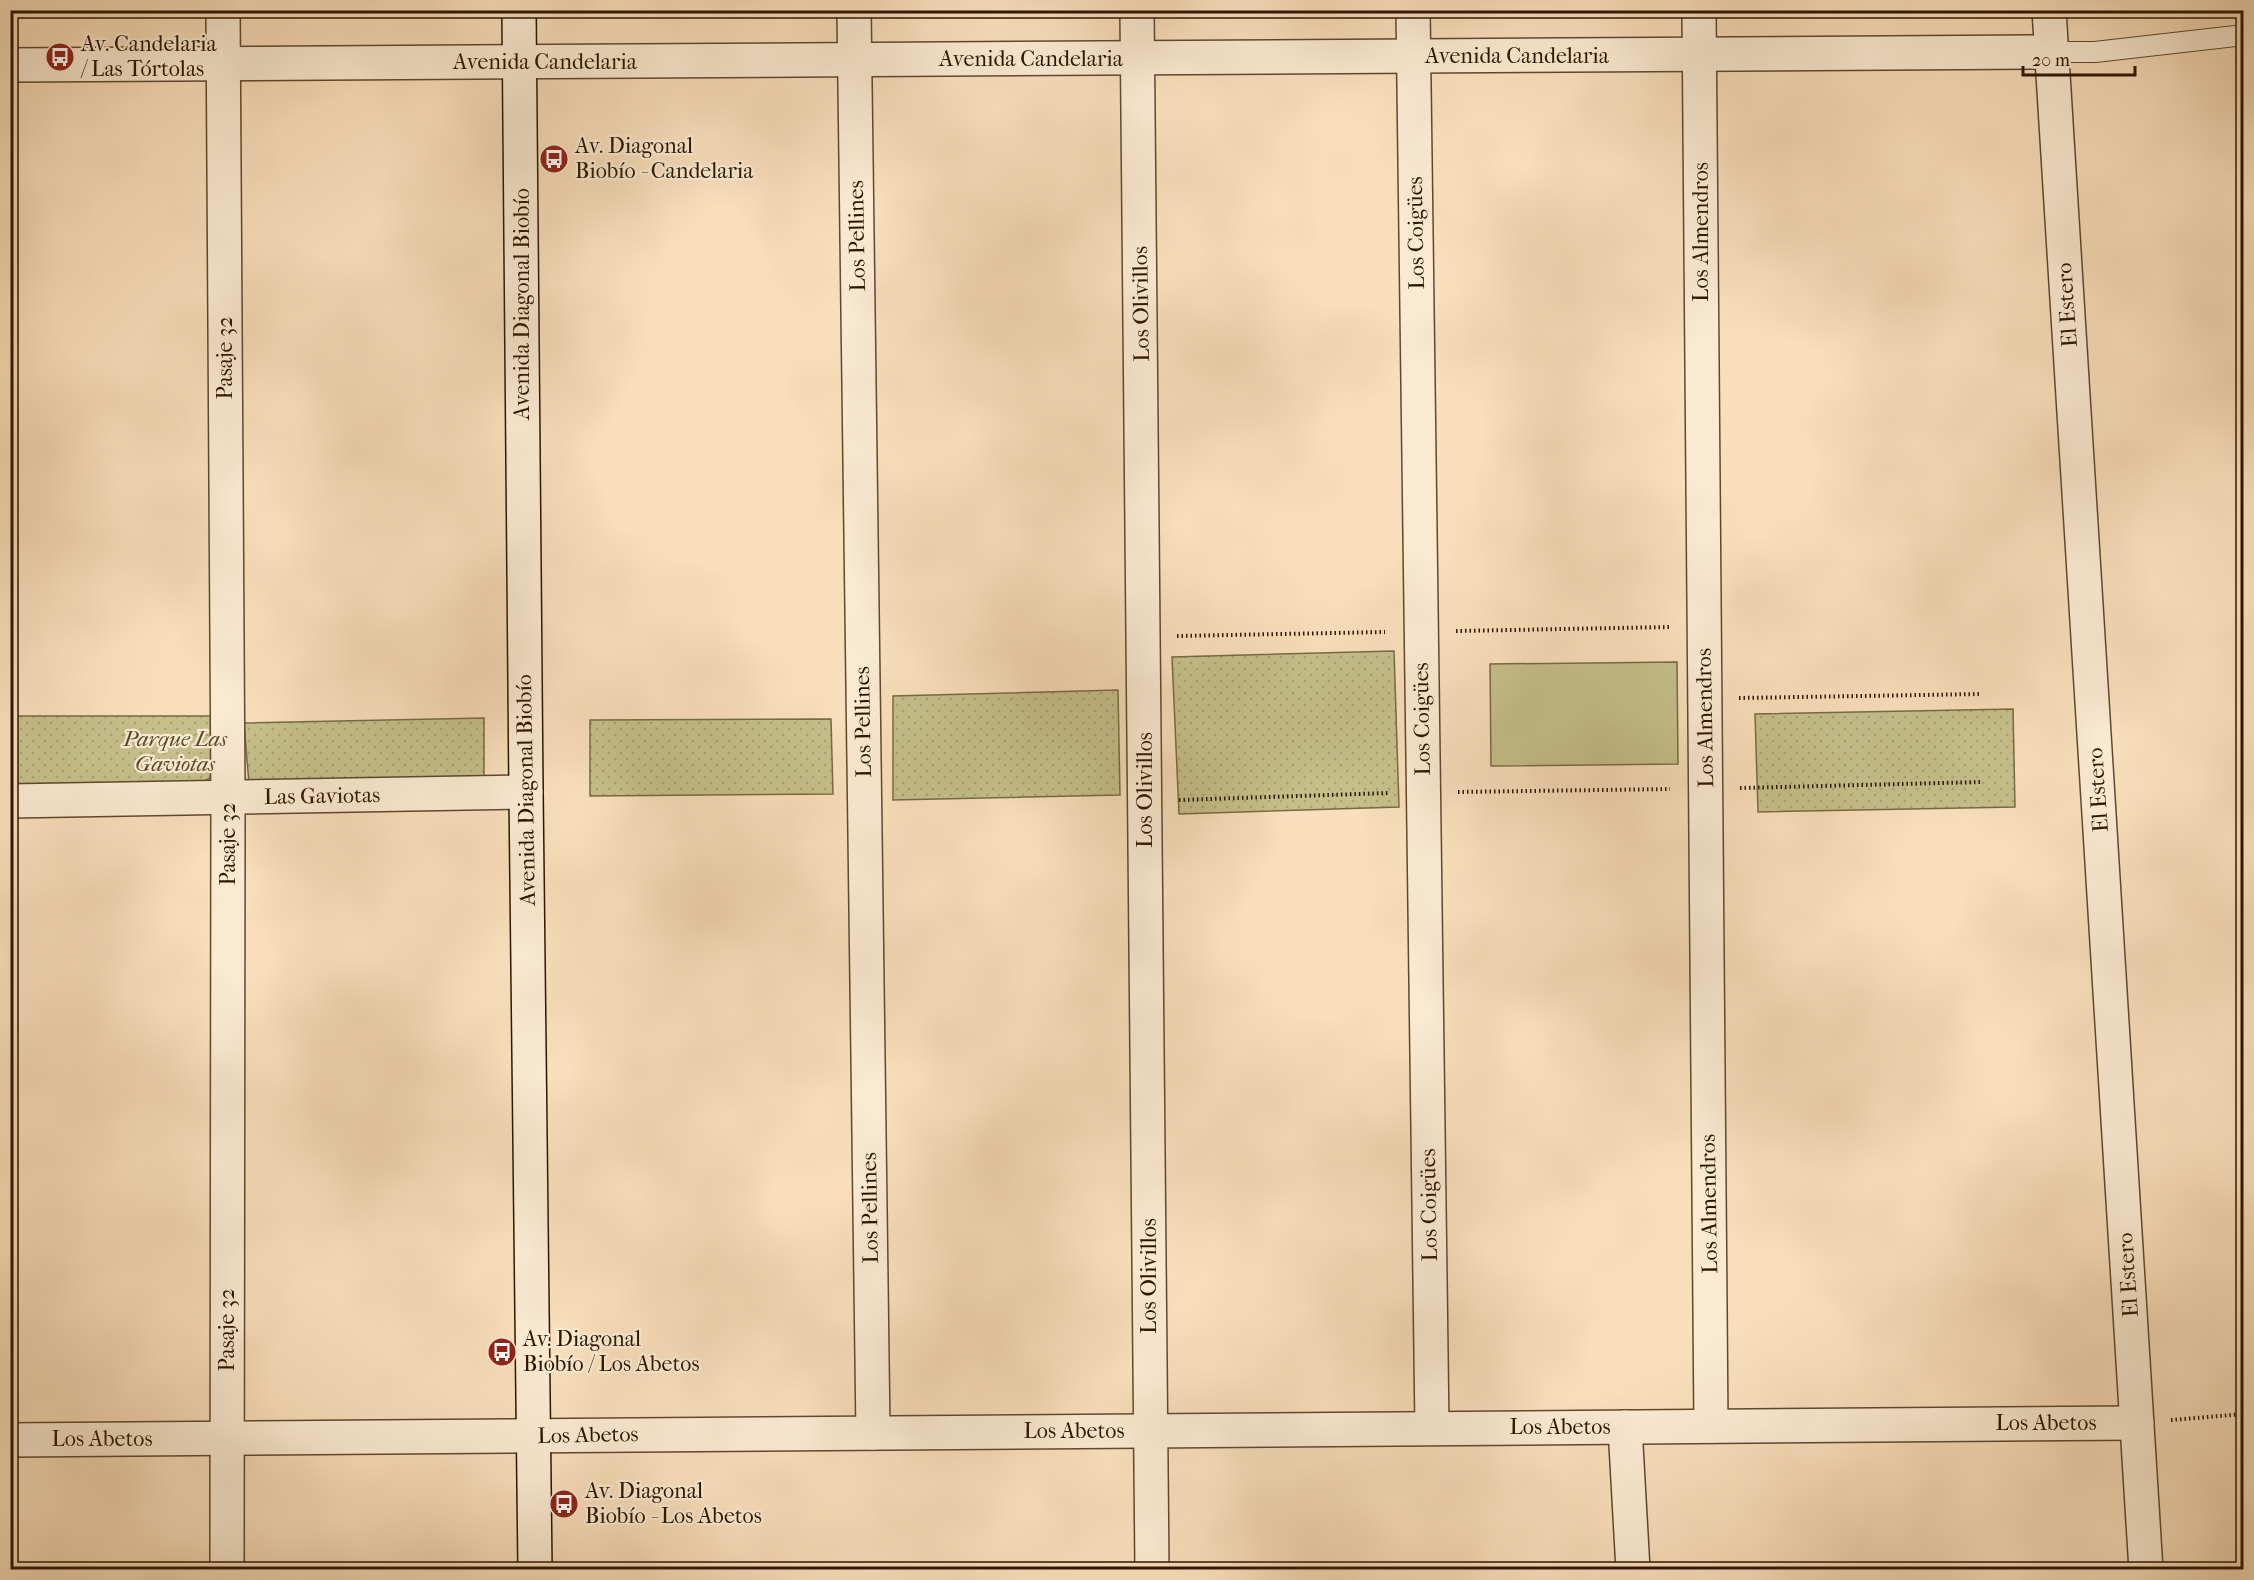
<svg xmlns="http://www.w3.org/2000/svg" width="2254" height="1580" font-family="'IM FELL French Canon',serif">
<defs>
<pattern id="green-dots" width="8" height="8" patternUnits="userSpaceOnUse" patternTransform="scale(1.5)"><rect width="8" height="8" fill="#c5bf8a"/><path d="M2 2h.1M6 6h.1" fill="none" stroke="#a9a375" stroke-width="1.8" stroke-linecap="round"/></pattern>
</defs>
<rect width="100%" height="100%" fill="#f8deba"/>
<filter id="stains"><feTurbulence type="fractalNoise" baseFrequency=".00333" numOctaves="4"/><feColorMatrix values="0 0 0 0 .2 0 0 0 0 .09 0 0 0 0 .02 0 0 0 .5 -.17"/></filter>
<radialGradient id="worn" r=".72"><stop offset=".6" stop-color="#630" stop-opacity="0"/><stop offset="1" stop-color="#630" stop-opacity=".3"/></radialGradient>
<!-- green -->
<g fill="url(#green-dots)" stroke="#786a45" stroke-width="1.5">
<polygon points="1394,651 1399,807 1179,814 1172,657"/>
<polygon points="1118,690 1120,795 893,800 893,696"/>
<polygon points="2013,709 2015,807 1758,812 1755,714"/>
<polygon points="10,716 216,716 210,778 195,787 11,789"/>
<polygon points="484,718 484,783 249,784 244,723"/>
<polygon points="831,719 833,794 590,796 590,720"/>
</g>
<!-- pitch -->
<polygon fill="#c5bf8a" stroke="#786a45" stroke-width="1.5" points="1677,662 1678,764 1491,766 1490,664"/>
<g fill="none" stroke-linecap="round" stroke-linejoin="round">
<!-- lane casing -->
<g stroke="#5f482e" stroke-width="22">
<polyline id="lane" points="2052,52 2095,52 2244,35"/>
</g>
<!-- street casing -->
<g stroke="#5f482e" stroke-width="36">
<g id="street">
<polyline points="223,10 228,798 227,1570"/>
<polyline points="854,10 873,1433"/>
<polyline points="1137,10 1152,1570"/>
<polyline points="1413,10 1432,1428"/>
<polyline points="1699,10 1711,1426"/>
<polyline points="2049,10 2146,1570"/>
<polyline points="10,65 2052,52"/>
<polyline points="10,801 526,792"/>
<polyline points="1625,1427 1633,1570"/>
<polyline points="10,1440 2137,1423"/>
</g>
</g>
<!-- secondary casing -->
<g stroke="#2c1600" stroke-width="36">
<polyline id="secondary" points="519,10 526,792 535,1570"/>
</g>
<!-- path -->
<g stroke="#2c1600" stroke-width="4" stroke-dasharray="1.5 3" stroke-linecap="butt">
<polyline points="1456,631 1670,627"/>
<polyline points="1177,636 1385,632"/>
<polyline points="1739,698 1981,694"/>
<polyline points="1740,788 1982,782"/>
<polyline points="1458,792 1670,789"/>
<polyline points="1179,800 1388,793"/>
<polyline points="2171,1420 2244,1414"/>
</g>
<!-- lane -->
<use href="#lane" stroke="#faead2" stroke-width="20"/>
<!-- street -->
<use href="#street" stroke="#faead2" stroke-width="33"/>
<!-- secondary -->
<use href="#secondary" stroke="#faead2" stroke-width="33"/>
</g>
<!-- icons -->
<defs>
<g id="bus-disc" transform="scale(1.5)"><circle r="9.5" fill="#8f2418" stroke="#faead2"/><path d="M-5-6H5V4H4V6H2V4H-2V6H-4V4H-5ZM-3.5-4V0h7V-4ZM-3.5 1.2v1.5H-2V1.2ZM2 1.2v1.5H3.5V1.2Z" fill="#fff"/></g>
</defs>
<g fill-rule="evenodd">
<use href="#bus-disc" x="60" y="57"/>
<use href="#bus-disc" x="554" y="159"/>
<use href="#bus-disc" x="502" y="1352"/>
<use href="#bus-disc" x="564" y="1504"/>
</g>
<g text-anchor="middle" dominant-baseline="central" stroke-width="4.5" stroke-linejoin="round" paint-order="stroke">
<!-- poi labels -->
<g font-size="22" fill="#2c1600" stroke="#faead2" text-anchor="start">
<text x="81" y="44">Av. Candelaria<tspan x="81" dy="25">/ Las Tórtolas</tspan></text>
<text x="575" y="146">Av. Diagonal<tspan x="575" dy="25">Biobío - Candelaria</tspan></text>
<text x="523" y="1339">Av. Diagonal<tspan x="523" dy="25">Biobío / Los Abetos</tspan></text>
<text x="585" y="1491">Av. Diagonal<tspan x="585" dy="25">Biobío - Los Abetos</tspan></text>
</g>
<!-- street labels -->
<g font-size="22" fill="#2c1600" stroke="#faead2">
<text x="1517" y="56">Avenida Candelaria</text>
<text x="1031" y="59">Avenida Candelaria</text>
<text x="545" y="62">Avenida Candelaria</text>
<text transform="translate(1701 232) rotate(-90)">Los Almendros</text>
<text transform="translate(1416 233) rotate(-91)">Los Coigües</text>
<text transform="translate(857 236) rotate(-91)">Los Pellines</text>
<text transform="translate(522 304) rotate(-90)">Avenida Diagonal Biobío</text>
<text transform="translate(1141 304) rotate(-91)">Los Olivillos</text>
<text transform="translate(2067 305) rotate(-94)">El Estero</text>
<text transform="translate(225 358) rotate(-90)">Pasaje 32</text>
<text transform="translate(1705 718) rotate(-91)">Los Almendros</text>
<text transform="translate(1422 719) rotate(-91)">Los Coigües</text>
<text transform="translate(863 722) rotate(-91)">Los Pellines</text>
<text transform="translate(526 790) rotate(-91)">Avenida Diagonal Biobío</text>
<text transform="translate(1145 790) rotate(-90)">Los Olivillos</text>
<text transform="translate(2098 790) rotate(-94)">El Estero</text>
<text transform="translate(322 796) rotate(-1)">Las Gaviotas</text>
<text transform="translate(228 844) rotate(-90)">Pasaje 32</text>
<text transform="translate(1709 1204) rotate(-91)">Los Almendros</text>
<text transform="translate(1429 1205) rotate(-91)">Los Coigües</text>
<text transform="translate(870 1208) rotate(-91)">Los Pellines</text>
<text transform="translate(2128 1275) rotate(-94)">El Estero</text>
<text transform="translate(1149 1276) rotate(-90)">Los Olivillos</text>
<text transform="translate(227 1330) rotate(-90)">Pasaje 32</text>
<text x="2046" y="1423">Los Abetos</text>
<text x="1560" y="1427">Los Abetos</text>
<text x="1074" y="1431">Los Abetos</text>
<text transform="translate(588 1435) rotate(-1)">Los Abetos</text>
<text x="102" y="1439">Los Abetos</text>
</g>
<!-- park labels -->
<g font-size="22" font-style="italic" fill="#5a4929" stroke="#faead2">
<text x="175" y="739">Parque Las<tspan x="175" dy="25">Gaviotas</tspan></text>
</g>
</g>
<!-- margin -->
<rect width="2254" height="1580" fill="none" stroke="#f8deba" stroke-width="36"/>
<rect x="12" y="12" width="2230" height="1556" fill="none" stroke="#2c1600" stroke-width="3"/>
<rect x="18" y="18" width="2218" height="1544" fill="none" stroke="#2c1600" stroke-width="1.5"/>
<!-- scale -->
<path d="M2023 66v9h112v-9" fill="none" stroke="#2c1600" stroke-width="3"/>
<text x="2032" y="66" font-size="18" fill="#2c1600" stroke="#faead2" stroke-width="4.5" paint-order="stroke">20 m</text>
<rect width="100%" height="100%" filter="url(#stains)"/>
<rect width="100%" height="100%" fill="url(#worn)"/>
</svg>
